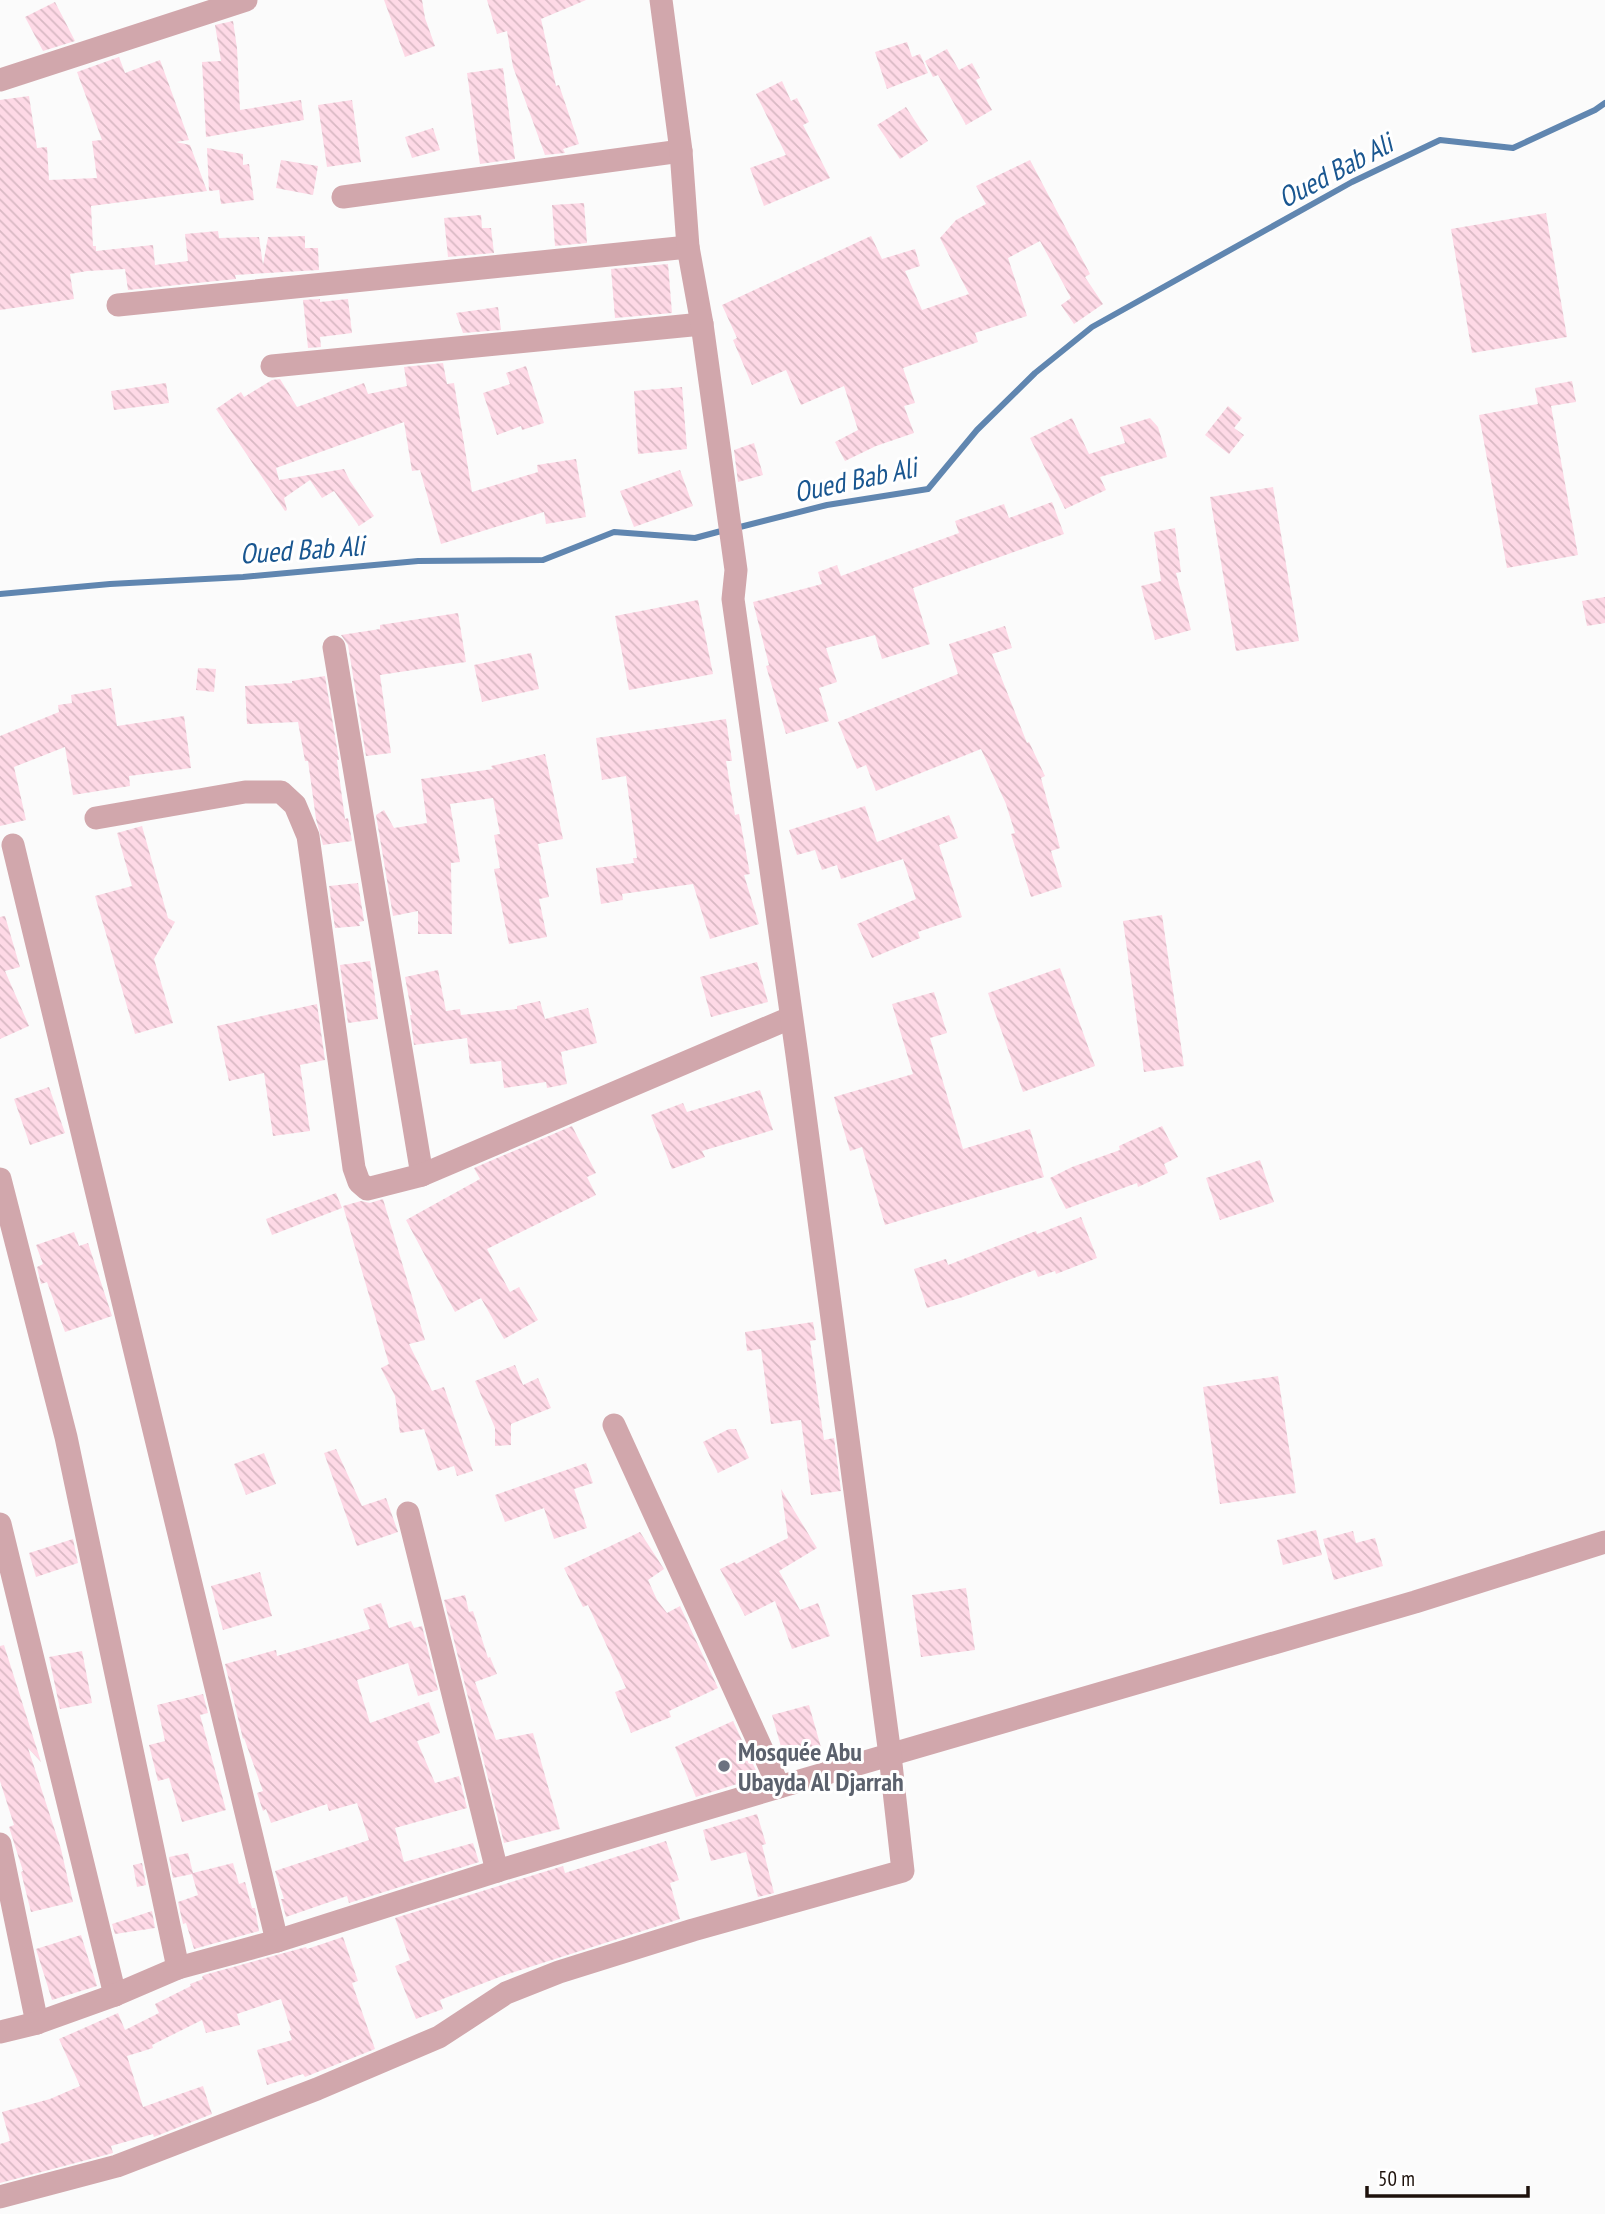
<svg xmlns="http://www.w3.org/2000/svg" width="1605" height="2214" font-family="'PT Sans Narrow',sans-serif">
<defs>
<pattern id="building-back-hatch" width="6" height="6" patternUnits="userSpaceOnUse" patternTransform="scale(1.75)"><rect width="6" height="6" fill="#fed9e6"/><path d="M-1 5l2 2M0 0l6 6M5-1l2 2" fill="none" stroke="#d9b9c4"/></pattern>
</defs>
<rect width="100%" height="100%" fill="#fbfbfb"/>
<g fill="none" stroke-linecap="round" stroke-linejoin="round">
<!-- stream -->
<g stroke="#6086b0" stroke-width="6">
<polyline points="736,528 827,505 928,489 977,430 1035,373 1092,327 1352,182 1440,140 1513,148 1595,110 1605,103"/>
<polyline points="0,594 110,584 243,577 418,561 543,560 614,532 695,538 725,530"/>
</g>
</g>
<!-- building -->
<g fill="url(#building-back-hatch)">
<polygon points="384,0 422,0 425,18 435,46 405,57"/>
<polygon points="487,0 586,0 541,19 556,86 559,85 579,144 563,149 565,153 545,155 513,67 507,31 497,34"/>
<polygon points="55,2 75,41 43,51 25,17"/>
<polygon points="233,21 237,48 240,110 301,100 304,120 206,137 202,62 221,61 215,25"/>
<polygon points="907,42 912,57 920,54 928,73 887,89 875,52"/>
<polygon points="947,49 959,70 972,63 980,78 976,80 992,110 966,125 938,75 933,77 925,61"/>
<polygon points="119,57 125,73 160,60 189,140 176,142 190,145 207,191 91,206 93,246 96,246 96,251 153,245 155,265 188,261 185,234 218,231 219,238 259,237 263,265 268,237 305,236 305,248 318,248 319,270 235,275 236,279 128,290 125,269 87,271 70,274 74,299 0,310 0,100 29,96 37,148 47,147 49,180 97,178 92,141 102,140 77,72"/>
<polygon points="503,68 515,159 480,164 467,73"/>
<polygon points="782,81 791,101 797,98 809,122 803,125 830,178 764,206 750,168 786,155 756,94"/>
<polygon points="352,100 361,162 327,167 318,105"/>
<polygon points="906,107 928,141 900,159 877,125"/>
<polygon points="433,128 440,150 412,158 405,137"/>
<polygon points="207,148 243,154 243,165 249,164 254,200 221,204 219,190 209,191"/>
<polygon points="281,160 318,166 313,195 276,188"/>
<polygon points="1030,160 1090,274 1085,277 1103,304 1074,324 1061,305 1071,298 1040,241 1008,258 1027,316 975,333 978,342 903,368 915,403 904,406 914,433 876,446 845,461 835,442 858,430 844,386 801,405 786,370 752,385 733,340 737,338 722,305 871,236 882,259 915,249 920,266 905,271 922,310 969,294 940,238 956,220 986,204 976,186"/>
<polygon points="584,203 587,243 555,246 552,205"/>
<polygon points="1546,213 1567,337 1472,353 1451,229"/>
<polygon points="481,215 482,228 491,228 494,253 448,257 444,218"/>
<polygon points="668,264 672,313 615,318 611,269"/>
<polygon points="320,299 320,302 348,299 352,333 320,337 321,347 308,348 303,300"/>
<polygon points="498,307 501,330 463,333 456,313"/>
<polygon points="443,363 447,384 454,383 472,492 538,472 537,465 576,459 586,517 546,524 544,512 441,544 420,470 412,471 404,422 276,468 279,480 344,469 350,481 374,516 359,526 334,491 322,498 310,480 284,498 287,510 285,511 216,409 241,392 244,397 272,380 280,379 297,407 364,383 368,394 407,386 404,367"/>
<polygon points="526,366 544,423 522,430 521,426 497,435 483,393 510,384 506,373"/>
<polygon points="1572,381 1576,402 1551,406 1578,555 1507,568 1479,415 1538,404 1535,388"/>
<polygon points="166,383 169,403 114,410 111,391"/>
<polygon points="682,387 687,449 638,454 634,391"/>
<polygon points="1228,406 1242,418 1234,428 1244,435 1229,454 1205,435"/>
<polygon points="1072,418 1089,454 1125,443 1120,427 1150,418 1158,427 1167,457 1100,477 1106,490 1065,509 1030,438"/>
<polygon points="754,443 763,475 738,482 734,450"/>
<polygon points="680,470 693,506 634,527 620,491"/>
<polygon points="1273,487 1299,641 1236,651 1210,497"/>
<polygon points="1052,502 1064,534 913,588 930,644 882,659 875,635 826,648 837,682 819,688 829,721 786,734 766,666 769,665 753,602 822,584 818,572 837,565 841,576 959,533 955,521 1004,504 1009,518"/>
<polygon points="1175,528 1181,572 1176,573 1191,630 1155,640 1141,586 1161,581 1154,532"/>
<polygon points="1605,597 1605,623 1587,626 1582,601"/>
<polygon points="698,600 713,674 629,690 615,616"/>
<polygon points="458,613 466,662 380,675 391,753 366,756 348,645 341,635 380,629 380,625"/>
<polygon points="1005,626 1012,648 992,654 1027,743 1029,742 1045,776 1041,778 1060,848 1051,851 1062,887 1031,897 1011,834 1015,833 1006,804 981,749 876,791 866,765 857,769 838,722 958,674 949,644"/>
<polygon points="531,653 539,689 482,702 474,665"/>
<polygon points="198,668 216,669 214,692 196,690"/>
<polygon points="325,676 339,760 337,760 345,819 348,818 352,841 323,845 316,819 308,761 305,761 298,722 247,724 245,686 292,683 292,681"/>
<polygon points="111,688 117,726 184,716 191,768 129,776 130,786 73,795 65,747 14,767 26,820 0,826 0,736 59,712 58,705 72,703 71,695"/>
<polygon points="726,719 732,761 726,761 735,815 739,814 750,874 744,875 759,924 710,939 693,884 622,894 623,900 601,904 596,868 634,863 633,858 637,858 626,776 602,780 596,738"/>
<polygon points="545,754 563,839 538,844 549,897 539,899 547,937 509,944 494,869 500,868 494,835 500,834 493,798 450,804 460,862 451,863 452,934 418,934 418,911 393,916 376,815 384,810 394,828 427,823 421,779 493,769 491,766"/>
<polygon points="865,806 877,842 949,815 958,838 939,845 962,917 918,932 920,938 872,958 857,924 916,899 903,859 841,879 837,865 822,870 815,850 797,855 789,830"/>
<polygon points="142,826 168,918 175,922 154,959 173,1023 135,1034 95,896 132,886 117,833"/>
<polygon points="358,883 364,921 359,922 360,926 335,928 329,886"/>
<polygon points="1162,915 1184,1066 1144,1072 1123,921"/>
<polygon points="5,916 20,967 5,971 29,1026 0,1039 0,917"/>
<polygon points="370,961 378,1019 348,1023 340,965"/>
<polygon points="757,962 768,1002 711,1017 700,977"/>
<polygon points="1060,968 1095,1066 1023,1092 988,993"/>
<polygon points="438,970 446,1011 460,1009 461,1015 517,1009 517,1006 540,1001 545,1019 588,1008 597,1043 561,1052 567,1084 547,1088 546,1082 504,1088 501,1061 470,1064 467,1038 414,1045 410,1015 412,1015 405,977"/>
<polygon points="934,992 947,1033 930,1038 963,1149 1030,1129 1044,1177 885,1225 862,1147 850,1151 834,1097 913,1074 892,1004"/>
<polygon points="317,1004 325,1060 300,1065 310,1131 273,1136 264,1073 229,1081 217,1026"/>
<polygon points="49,1087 65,1133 30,1145 14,1099"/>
<polygon points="760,1090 773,1130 702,1151 705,1157 672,1169 651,1115 683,1103 687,1112"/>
<polygon points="572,1126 596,1173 587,1177 596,1195 487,1249 510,1292 519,1287 538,1320 504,1339 481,1298 455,1312 406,1220 480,1179 474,1168"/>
<polygon points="1162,1126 1178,1157 1164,1164 1168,1173 1138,1187 1137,1183 1066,1209 1050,1178 1072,1167 1120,1150 1119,1146"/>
<polygon points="1260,1160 1274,1202 1220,1220 1206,1178"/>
<polygon points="336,1193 342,1208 272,1235 266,1219"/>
<polygon points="383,1199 425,1340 409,1344 432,1391 444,1387 473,1471 457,1476 454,1466 438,1471 424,1429 400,1433 395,1396 381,1368 389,1364 343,1206 361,1201 370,1203"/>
<polygon points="1081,1217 1097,1258 1056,1274 1055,1271 1038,1277 1035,1270 963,1297 927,1308 914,1269 946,1259 948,1265 1036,1231 1037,1234"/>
<polygon points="74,1232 79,1246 88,1243 112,1316 65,1332 47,1282 41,1284 37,1267 43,1264 36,1245"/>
<polygon points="813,1322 816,1340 810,1341 824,1440 834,1438 841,1491 811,1495 801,1420 771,1424 761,1349 747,1351 745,1332"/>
<polygon points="515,1365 523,1385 538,1378 551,1408 511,1424 511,1445 495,1446 495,1428 475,1381"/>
<polygon points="1278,1376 1296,1493 1220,1504 1203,1387"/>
<polygon points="729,1429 736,1429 749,1458 718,1473 703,1442"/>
<polygon points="336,1449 362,1506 386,1498 398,1532 357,1546 324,1453"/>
<polygon points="264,1453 276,1484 246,1495 234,1464"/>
<polygon points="586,1463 593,1483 574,1489 587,1528 554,1539 544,1508 505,1522 495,1495"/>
<polygon points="781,1489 817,1548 779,1571 800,1610 818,1603 830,1636 792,1649 775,1601 745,1616 720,1569 735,1562 736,1564 788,1538"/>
<polygon points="1316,1530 1322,1555 1283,1565 1277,1540"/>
<polygon points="1353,1531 1356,1543 1375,1538 1383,1566 1334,1580 1323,1539"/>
<polygon points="640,1532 664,1569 648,1580 657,1600 667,1613 680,1606 718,1688 669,1711 671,1717 631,1733 615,1692 626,1688 588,1605 583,1607 564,1568"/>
<polygon points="73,1539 78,1563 36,1577 29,1553"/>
<polygon points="260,1572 272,1616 223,1630 211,1586"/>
<polygon points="966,1588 975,1650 921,1657 912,1595"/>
<polygon points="465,1595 469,1612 473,1611 488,1658 490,1657 497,1674 475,1682 496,1740 533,1733 560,1829 504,1843 444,1600"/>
<polygon points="381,1603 389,1628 411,1621 414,1628 422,1626 438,1690 418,1696 408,1663 357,1680 370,1723 429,1702 440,1733 417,1741 435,1783 459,1776 467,1808 395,1828 404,1862 473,1843 479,1862 349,1903 347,1896 286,1917 281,1899 284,1899 275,1871 369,1840 357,1803 329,1811 327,1804 271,1823 266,1809 263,1811 257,1793 263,1791 244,1738 243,1739 225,1664 276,1650 277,1656 370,1629 363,1609"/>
<polygon points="4,1645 41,1762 28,1748 61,1849 73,1902 31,1912 21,1872 23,1871 9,1827 14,1825 0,1781 0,1646"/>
<polygon points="82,1651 92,1703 60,1709 49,1657"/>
<polygon points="203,1694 208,1713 200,1715 226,1810 182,1822 169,1778 158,1781 149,1745 165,1741 157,1705"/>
<polygon points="809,1705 822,1751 785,1761 772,1715"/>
<polygon points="733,1721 759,1777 696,1797 675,1747"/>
<polygon points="757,1814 766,1844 762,1845 774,1893 758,1897 746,1852 711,1861 703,1830"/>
<polygon points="666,1841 679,1880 670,1883 680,1919 502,1976 440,2000 443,2009 416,2019 395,1966 410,1960 395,1918 563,1866 565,1873"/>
<polygon points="188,1853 193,1873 233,1863 239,1884 245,1882 252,1908 255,1908 259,1931 194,1949 186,1923 183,1924 178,1902 198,1895 192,1874 173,1878 169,1857"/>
<polygon points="142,1863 146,1885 137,1887 133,1865"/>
<polygon points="152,1911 155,1928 115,1934 112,1924"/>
<polygon points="81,1935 97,1986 52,2000 36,1949"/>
<polygon points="343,1937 358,1981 352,1983 375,2049 305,2077 303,2074 267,2085 257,2050 292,2040 289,2031 291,2030 281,1999 237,2014 240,2025 206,2033 202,2020 152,2045 153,2048 127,2056 143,2107 203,2086 212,2114 154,2137 153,2134 111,2146 113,2153 0,2183 0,2144 10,2141 2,2112 50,2099 80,2086 59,2039 118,2013 125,2030 159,2013 155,2004 191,1986 190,1984 203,1979 202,1977 204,1975 306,1947 307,1949"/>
</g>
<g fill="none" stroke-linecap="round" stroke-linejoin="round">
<!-- minor -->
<g stroke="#d1a7ac" stroke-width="23">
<polyline points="0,80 246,0"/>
<polyline points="343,197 681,151"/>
<polyline points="118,305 688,247"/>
<polyline points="272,366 702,324"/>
<polyline points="334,647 422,1175"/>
<polyline points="96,818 245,792 281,792 295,805 308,836 354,1168 359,1182 367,1189 422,1175 790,1018"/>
<polyline points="13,845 277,1941"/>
<polyline points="0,1179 66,1437 178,1968"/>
<polyline points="614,1425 779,1787"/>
<polyline points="408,1513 497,1871"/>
<polyline points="0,1524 115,1995"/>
<polyline points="0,1844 37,2023"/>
<polyline points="0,2032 37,2023 115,1995 178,1968 277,1941 497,1871 779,1787 1415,1602 1605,1542"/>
<polyline points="0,2197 117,2166 317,2089 439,2037 506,1993 559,1972 693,1930 903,1871 890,1755 797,1055 733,599 736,570 702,324 688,247 681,151 661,0"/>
</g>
</g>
<!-- markers -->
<circle fill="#6b7280" stroke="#fff" stroke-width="2.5" cx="724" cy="1766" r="7"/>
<g text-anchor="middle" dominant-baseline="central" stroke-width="6" stroke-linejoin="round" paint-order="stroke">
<!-- worship labels -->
<g font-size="26" font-weight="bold" fill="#5b616d" stroke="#fff" text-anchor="start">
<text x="738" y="1751">Mosquée Abu<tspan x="738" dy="30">Ubayda Al Djarrah</tspan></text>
</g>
<!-- water labels -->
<g font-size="28" font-style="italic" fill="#195690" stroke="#fff">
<text transform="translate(1335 170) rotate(-28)">Oued Bab Ali</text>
<text transform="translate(855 479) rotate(-12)">Oued Bab Ali</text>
<text transform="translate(302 549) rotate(-4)">Oued Bab Ali</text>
</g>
</g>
<!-- scale -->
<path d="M1367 2186v10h161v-10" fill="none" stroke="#1e120c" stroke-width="3.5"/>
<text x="1378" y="2186" font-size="21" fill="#1e120c" stroke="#ffffff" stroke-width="5" paint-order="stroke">50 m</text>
</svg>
